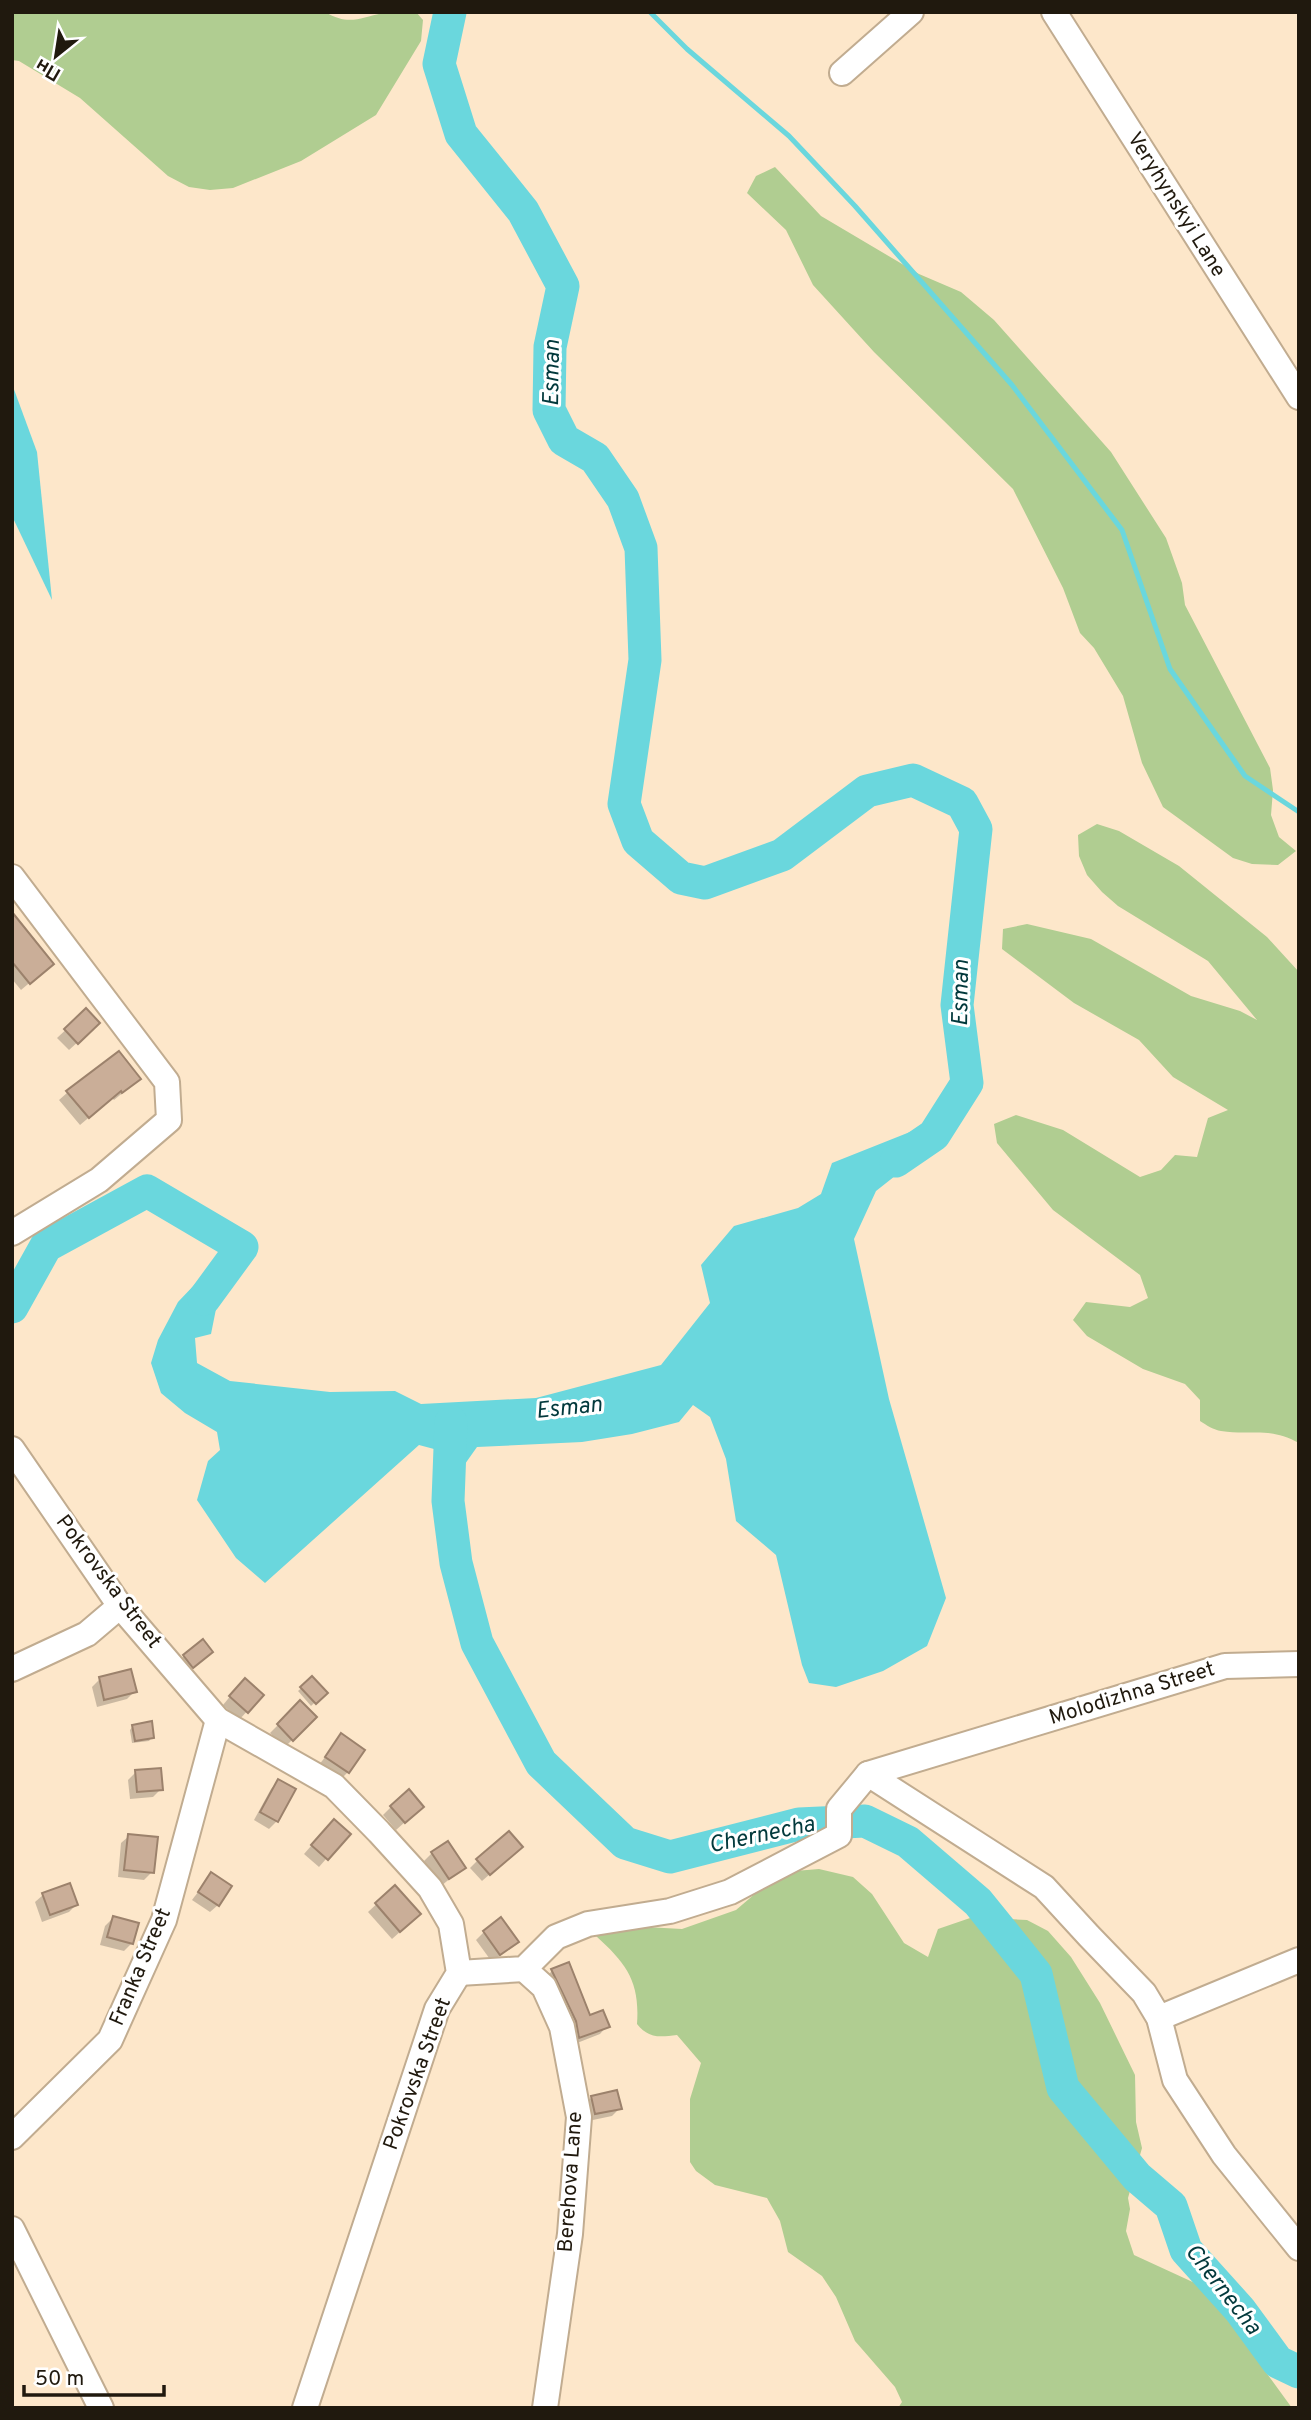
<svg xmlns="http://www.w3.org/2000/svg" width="1311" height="2420" font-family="Overpass,sans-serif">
<rect width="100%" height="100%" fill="#fde7ca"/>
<!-- green -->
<g fill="#b0cd91">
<path d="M12 12H325C349 26 359 18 383 13 393 11 406 12 416 12L423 20 421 41 376 115 301 161 233 188 210 190 189 187 168 176 80 98 19 61 12 60Z"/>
<polygon points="775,167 821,216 919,274 961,292 994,320 1111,452 1166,538 1182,583 1185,605 1270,768 1273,790 1271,815 1279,837 1296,851 1278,865 1252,864 1233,858 1163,807 1142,763 1123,696 1094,648 1080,633 1063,588 1013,489 874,352 813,285 786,230 747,193 756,176"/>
<path d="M1097 824 1119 831 1179 866 1267 937 1299 972V1443C1268 1426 1252 1436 1221 1431 1214 1430 1206 1425 1200 1421V1400L1185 1384 1143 1369 1087 1336 1073 1320 1086 1302 1130 1307 1148 1298 1140 1275 1053 1210 997 1143 994 1124 1016 1115 1063 1130 1140 1177 1161 1170 1175 1155 1197 1157 1208 1118 1228 1110 1173 1077 1139 1040 1074 1003 1002 949 1003 929 1027 924 1091 939 1191 996 1240 1011 1257 1020 1208 961 1118 906 1102 892 1087 875 1079 856 1078 835Z"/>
<path d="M819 1869 853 1877 872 1894 904 1943 928 1957 938 1929 973 1917 1027 1920 1048 1931 1071 1957 1100 2003 1135 2075 1136 2122 1142 2148 1128 2198 1130 2209 1126 2231 1134 2255 1247 2307 1265 2371 1292 2408H898L902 2402 895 2387 855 2341 836 2297 822 2276 788 2252 780 2221 767 2198 715 2185 696 2171 690 2162V2099L701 2063 677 2035C660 2037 649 2039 637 2024 640 1982 627 1964 596 1936L609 1925 682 1929 736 1910 763 1887 795 1871Z"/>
</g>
<!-- water -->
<g fill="#6ad7dd">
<polygon points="12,384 37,452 52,600 12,516"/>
<polygon points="920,1128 934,1135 914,1161 876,1191 854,1239 889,1399 946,1598 927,1646 883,1671 836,1687 809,1683 802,1665 776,1555 736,1521 726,1459 710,1417 693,1405 679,1422 632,1434 582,1442 477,1447 460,1471 449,1453 419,1445 265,1583 236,1558 197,1500 208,1461 220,1450 217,1432 185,1413 161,1393 151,1363 158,1340 178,1302 198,1281 230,1263 220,1289 211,1334 195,1338 197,1363 230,1381 330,1392 395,1391 421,1404 536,1398 661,1365 710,1303 701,1265 734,1226 798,1208 821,1194 832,1163"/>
</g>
<!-- shadow -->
<g fill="#0003">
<polygon points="12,911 52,964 21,990 12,979"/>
<polygon points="86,1011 90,1031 69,1050 57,1038"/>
<polygon points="85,1077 131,1086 114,1100 112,1098 80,1125 59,1100"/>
<polygon points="184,1656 203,1660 185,1674 176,1664"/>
<polygon points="100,1679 135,1691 127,1699 97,1707 92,1687"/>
<polygon points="312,1679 325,1693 311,1706 298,1691"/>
<polygon points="237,1688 262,1695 239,1720 223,1705"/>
<polygon points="300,1703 315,1717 285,1747 270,1733"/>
<polygon points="133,1726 152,1737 149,1741 132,1743 130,1730"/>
<polygon points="341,1736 348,1772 340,1780 319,1765"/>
<polygon points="136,1772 161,1789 153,1797 130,1799 128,1780"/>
<polygon points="278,1781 277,1821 269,1829 254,1820 271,1789"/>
<polygon points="391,1807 414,1814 396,1830 383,1815"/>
<polygon points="326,1829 348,1834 319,1867 304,1854"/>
<polygon points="129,1836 152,1872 144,1880 118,1877 121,1843"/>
<polygon points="432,1853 463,1868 441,1886 424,1861"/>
<polygon points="513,1854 482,1881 470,1868 478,1860"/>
<polygon points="211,1875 218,1905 210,1912 192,1900"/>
<polygon points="69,1885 76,1905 69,1912 42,1922 35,1902 43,1895"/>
<polygon points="395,1887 411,1922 392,1939 368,1912"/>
<polygon points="113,1918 132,1943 124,1951 100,1945 105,1926"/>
<polygon points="484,1932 517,1942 492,1962 476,1940"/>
<polygon points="568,1965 589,2017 607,2026 600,2034 572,2045 544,1979 552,1971"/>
<polygon points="592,2097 620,2108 612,2116 588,2121 584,2105"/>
</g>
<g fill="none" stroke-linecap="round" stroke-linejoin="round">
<!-- stream -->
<polyline stroke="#6ad7dd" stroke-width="5" points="650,12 687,49 789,136 855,206 1012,385 1122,530 1170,669 1245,776 1299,812"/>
<!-- river -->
<g stroke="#6ad7dd" stroke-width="33">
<polyline points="450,12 439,64 461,134 523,211 563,286 550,347 549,410 564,440 595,458 623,499 641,548 645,660 624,804 638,841 681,878 705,883 782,855 867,791 913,780 962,803 976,829 957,1005 967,1083 934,1135 896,1161"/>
<polyline points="12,1307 46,1246 147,1191 242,1247 204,1299"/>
<polyline points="451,1422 448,1501 456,1563 477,1643 541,1763 625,1843 670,1857 799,1824 865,1821 908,1842 978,1902 1036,1974 1063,2088 1137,2177 1171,2206 1186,2250 1240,2310 1278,2362 1299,2372"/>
</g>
</g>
<!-- building -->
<g fill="#caae98" stroke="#9c826c" stroke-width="2">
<polygon points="12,912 54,964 30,984 12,962"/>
<polygon points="86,1008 100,1023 78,1044 64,1029"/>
<polygon points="119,1051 141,1079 122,1093 121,1091 89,1118 66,1091"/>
<polygon points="203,1639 213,1652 193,1668 183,1655"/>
<polygon points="131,1669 137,1692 104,1700 99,1677"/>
<polygon points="312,1676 328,1693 316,1704 300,1687"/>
<polygon points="245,1678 264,1695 248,1713 229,1696"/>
<polygon points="300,1700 317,1717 293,1741 277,1724"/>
<polygon points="152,1721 154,1738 135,1741 132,1725"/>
<polygon points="341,1733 365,1750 349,1773 325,1757"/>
<polygon points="161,1768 163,1790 137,1792 135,1770"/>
<polygon points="278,1779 296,1789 278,1822 260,1812"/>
<polygon points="409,1789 424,1807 405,1823 390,1806"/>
<polygon points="334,1819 351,1834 328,1860 311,1845"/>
<polygon points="509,1831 523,1847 490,1875 476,1859"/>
<polygon points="128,1834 158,1837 154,1873 124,1870"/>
<polygon points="448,1841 466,1868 449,1879 431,1852"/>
<polygon points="211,1872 232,1886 219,1906 198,1892"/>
<polygon points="70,1883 78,1905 50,1915 42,1893"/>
<polygon points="395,1885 421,1914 400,1932 375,1903"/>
<polygon points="113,1916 139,1923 133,1944 107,1937"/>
<polygon points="501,1917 519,1942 500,1955 483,1931"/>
<polygon points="569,1962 590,2015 603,2010 610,2027 579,2038 576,2021 551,1969"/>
<polygon points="617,2090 622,2109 595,2114 591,2096"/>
</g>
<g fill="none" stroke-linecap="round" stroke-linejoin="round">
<!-- minor casing -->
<g stroke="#c1ac90" stroke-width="28">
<g id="minor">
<polyline points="1054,12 1299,397"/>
<polyline points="842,73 911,12"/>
<polyline points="12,877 167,1082 169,1120 99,1180 12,1233"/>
<polyline points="12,1449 120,1606 218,1720 334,1786 379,1832 430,1888 451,1924 459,1973 437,2009 305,2408"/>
<polyline points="12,1669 87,1634 120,1606"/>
<polyline points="868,1774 1044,1887 1089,1936 1144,1993 1159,2018 1175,2080 1224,2155 1299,2248"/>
<polyline points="524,1969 544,1987 562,2027 579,2117 570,2234 545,2408"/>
<polyline points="459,1973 524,1969 556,1937 588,1924 670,1911 730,1892 839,1835 839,1809 868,1774 1225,1666 1299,1664"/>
<polyline points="1159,2018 1299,1960"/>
<polyline points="12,2137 110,2040 164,1920 218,1720"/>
<polyline points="12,2229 101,2408"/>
</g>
</g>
<!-- minor -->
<use href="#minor" stroke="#fff" stroke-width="24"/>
</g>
<g text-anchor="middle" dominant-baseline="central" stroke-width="6" stroke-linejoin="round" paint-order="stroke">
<!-- street labels -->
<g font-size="21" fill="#20190e" stroke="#fff">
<text transform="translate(1176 205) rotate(58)">Veryhynskyi Lane</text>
<text transform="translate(108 1582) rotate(53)">Pokrovska Street</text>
<text transform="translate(1132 1694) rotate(-17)">Molodizhna Street</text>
<text transform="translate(141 1967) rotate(-67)">Franka Street</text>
<text transform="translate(418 2074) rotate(-70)">Pokrovska Street</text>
<text transform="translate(571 2182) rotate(-86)">Berehova Lane</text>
</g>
<!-- water labels -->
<g font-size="23" font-style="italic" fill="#02393c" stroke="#fff">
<text transform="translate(553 373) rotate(-89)">Esman</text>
<text transform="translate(962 993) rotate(-89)">Esman</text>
<text transform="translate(569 1409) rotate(-6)">Esman</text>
<text transform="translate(762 1836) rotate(-12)">Chernecha</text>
<text transform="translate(1222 2290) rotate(52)">Chernecha</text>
</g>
</g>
<!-- border -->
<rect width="1311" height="2420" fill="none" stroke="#20190e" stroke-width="28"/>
<!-- north arrow -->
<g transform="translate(56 56) rotate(210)" stroke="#ffffff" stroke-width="5" paint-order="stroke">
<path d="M0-5L12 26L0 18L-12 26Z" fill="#20190e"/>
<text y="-10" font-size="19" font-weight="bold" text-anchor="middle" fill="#20190e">Пн</text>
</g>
<!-- scale -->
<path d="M24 2385v10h140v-10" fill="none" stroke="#20190e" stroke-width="3.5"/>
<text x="35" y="2385" font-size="21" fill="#20190e" stroke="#ffffff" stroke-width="5" paint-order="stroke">50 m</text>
</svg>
